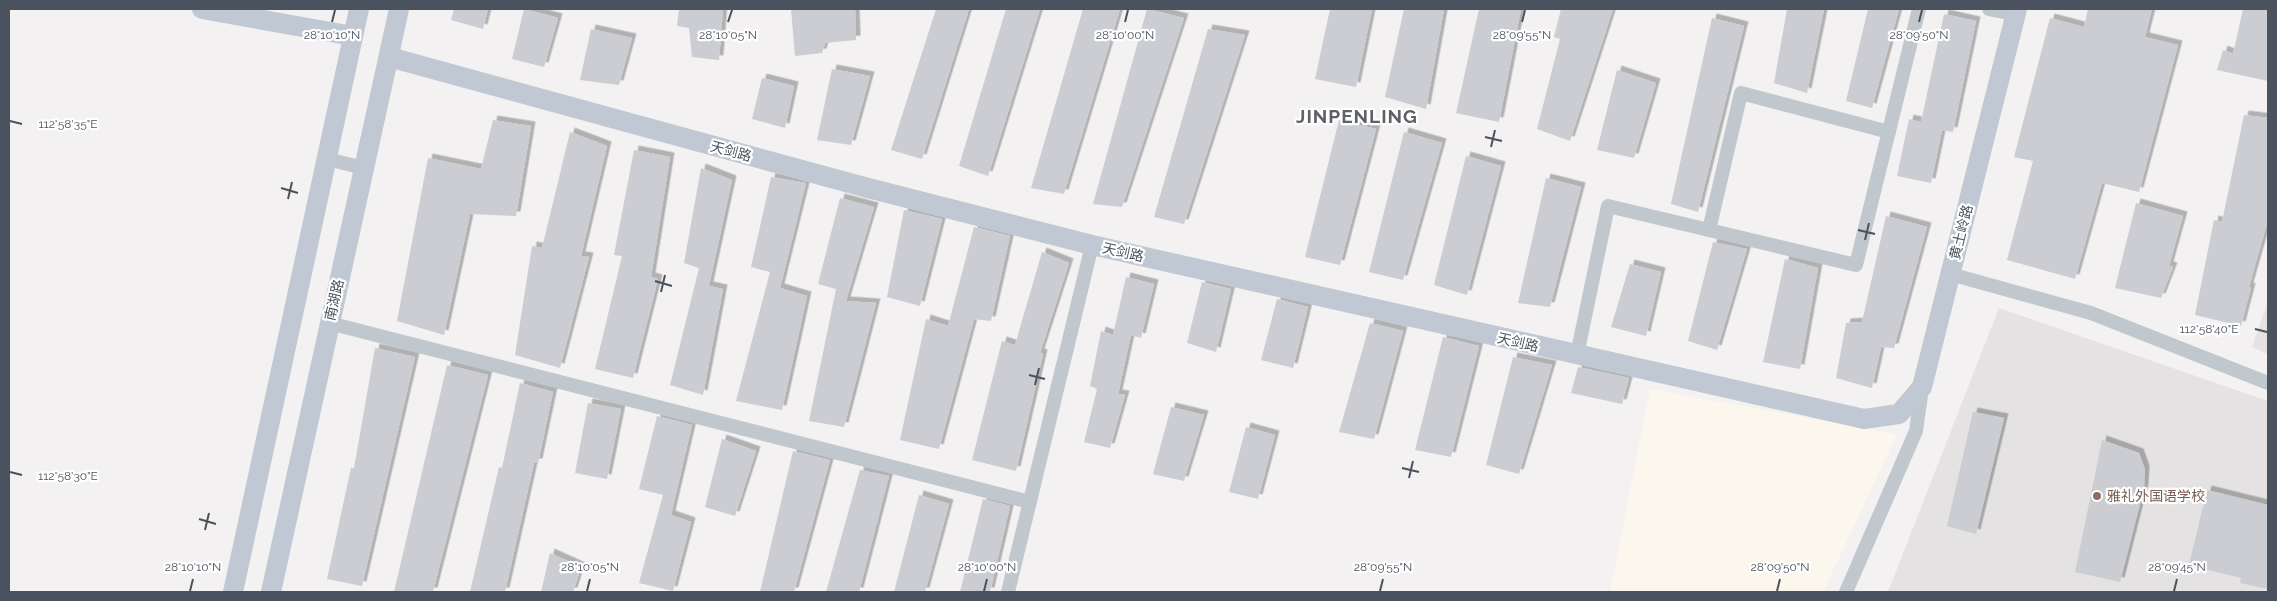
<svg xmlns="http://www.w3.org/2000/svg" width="2277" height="601" font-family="Raleway,'Noto Sans SC',sans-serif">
<defs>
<filter id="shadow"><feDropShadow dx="4.5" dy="-4.5" stdDeviation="0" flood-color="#0004"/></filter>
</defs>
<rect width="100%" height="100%" fill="#f3f1f1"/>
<!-- commercial -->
<polygon fill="#fbf7ed" points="1650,389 1897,434 1823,592 1610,592"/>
<!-- education -->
<g fill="#e4e2e2">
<polygon points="2268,301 2268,354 2252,347"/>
<polygon points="1999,308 2268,401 2268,592 1888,592"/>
</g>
<!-- building -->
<g fill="#cbcdd3" filter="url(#shadow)">
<polygon points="454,9 488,9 483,29 451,20"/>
<polygon points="524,9 558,18 544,67 512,59"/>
<polygon points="679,9 723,9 719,60 692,57 689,28 677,26"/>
<polygon points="791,9 855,9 856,40 825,43 822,53 795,56"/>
<polygon points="936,9 969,9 922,159 891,150"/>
<polygon points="1006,9 1040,9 988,176 959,166"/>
<polygon points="1083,9 1120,9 1064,194 1031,188"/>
<polygon points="1147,9 1184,18 1122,207 1093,204"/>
<polygon points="1330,9 1372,9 1356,87 1315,79"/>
<polygon points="1404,9 1444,9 1426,109 1385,97"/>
<polygon points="1479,9 1521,9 1499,122 1456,113"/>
<polygon points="1561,9 1613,9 1570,141 1537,129 1560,39 1554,37"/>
<polygon points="1787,9 1824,9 1807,93 1774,83"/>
<polygon points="1868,9 1899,9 1872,108 1846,101"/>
<polygon points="2088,9 2152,9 2145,37 2178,45 2139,192 2102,183 2075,279 2007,260 2033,161 2014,157 2050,18 2084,27"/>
<polygon points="2243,9 2268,9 2268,81 2217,70 2223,50 2233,54"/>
<polygon points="1944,14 1976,21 1953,132 1942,130 1931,183 1897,176 1909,119 1921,122"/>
<polygon points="1712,18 1744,26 1698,212 1671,204"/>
<polygon points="591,29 632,38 619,85 580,80"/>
<polygon points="1208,29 1245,35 1184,224 1154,217"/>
<polygon points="832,69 870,76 851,145 817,140"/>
<polygon points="1617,70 1656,83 1634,158 1597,150"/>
<polygon points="762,78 794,86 785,128 752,119"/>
<polygon points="2244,115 2268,118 2268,220 2249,287 2251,288 2241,326 2195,315 2214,220 2222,222"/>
<polygon points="493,120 531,126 516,216 470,214 444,335 397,321 428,158 481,169"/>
<polygon points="1339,120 1376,129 1340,265 1305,257"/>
<polygon points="570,132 607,146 581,256 589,257 560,368 515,355 532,246 542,248"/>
<polygon points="1404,132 1442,143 1403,280 1369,272"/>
<polygon points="634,150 670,157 651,277 658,279 633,378 595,369 622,256 614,255"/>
<polygon points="1466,156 1501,166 1467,295 1434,285"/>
<polygon points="701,168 732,180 709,286 723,289 703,395 670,385 699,268 684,263"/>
<polygon points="771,177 806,183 780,288 807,296 782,410 736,401 770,272 751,267"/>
<polygon points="1546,178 1581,187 1550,307 1518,303"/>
<polygon points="840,198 874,207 846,301 876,303 844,427 809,421 836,289 818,284"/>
<polygon points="2136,203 2183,216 2169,266 2173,267 2161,298 2115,288"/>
<polygon points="904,210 942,219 920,306 887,297"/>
<polygon points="1886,216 1927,227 1894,348 1881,347 1872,388 1836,378 1846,323 1862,322"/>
<polygon points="974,227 1010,236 991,321 974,319 939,449 900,440 926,319 948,326"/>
<polygon points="1713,242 1747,249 1717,350 1688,341"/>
<polygon points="1042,252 1069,263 1040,353 1043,354 1016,471 972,460 1002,341 1015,345"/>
<polygon points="1785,259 1818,268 1800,369 1763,362"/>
<polygon points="1630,264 1661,272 1646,336 1611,327"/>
<polygon points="1126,277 1154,284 1141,338 1131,335 1118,394 1125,395 1110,448 1084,442 1097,389 1090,386 1101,331 1113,335"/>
<polygon points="1202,282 1231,289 1216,352 1187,343"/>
<polygon points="1277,299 1308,307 1293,368 1261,360"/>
<polygon points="1370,323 1403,331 1374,439 1339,432"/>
<polygon points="1443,337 1479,346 1451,457 1415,450"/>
<polygon points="375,348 415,357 362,586 327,579 351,468 354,468"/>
<polygon points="1513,357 1552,365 1519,474 1486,465"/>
<polygon points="447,365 488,375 433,592 394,592"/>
<polygon points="1578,367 1629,378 1622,404 1571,393"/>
<polygon points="520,383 553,392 538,463 534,463 505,592 470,592 499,467 502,468"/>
<polygon points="588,403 621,409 607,479 575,473"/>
<polygon points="1171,407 1204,415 1184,481 1153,474"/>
<polygon points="1973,412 2004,418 1976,534 1947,526"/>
<polygon points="657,416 692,425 671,515 691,522 673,591 639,583 663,495 639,489"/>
<polygon points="1246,427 1275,435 1258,499 1229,492"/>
<polygon points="722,439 756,451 735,516 705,507"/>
<polygon points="2102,440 2139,453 2145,470 2144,488 2120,582 2075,572"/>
<polygon points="793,451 830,460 794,592 760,592"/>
<polygon points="860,470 889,476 859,592 826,592"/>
<polygon points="2207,490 2268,505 2268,589 2240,583 2241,578 2189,565"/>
<polygon points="919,495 949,504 925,592 894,592"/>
<polygon points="983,499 1010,506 990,592 960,592"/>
<polygon points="550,553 581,567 573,592 541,592"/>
</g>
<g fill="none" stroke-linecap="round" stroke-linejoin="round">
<!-- street -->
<g stroke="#c0c8ce" stroke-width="14">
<polyline points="1989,9 2016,14"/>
<polyline points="327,159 364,168"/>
<polyline points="1709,230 1741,93 1889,132"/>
<polyline points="1950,274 2091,313 2268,383"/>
<polyline points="329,323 1030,502"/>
<polyline points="1577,355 1608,206 1856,265 1919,9"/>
<polyline points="1008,592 1092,245"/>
<polyline points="1846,592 1916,431 1922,388"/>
</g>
<!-- secondary -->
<g stroke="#c0c9d3" stroke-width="20">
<polyline points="202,9 353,36"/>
<polyline points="389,57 868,188 1092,245 1864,419 1899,414 1922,387 2017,9"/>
<polyline points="233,592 359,9"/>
<polyline points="271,592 399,9"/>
</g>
</g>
<!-- ticks -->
<path fill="none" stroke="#4a535d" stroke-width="2" d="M332 22 335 10M728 22 732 10M1125 22 1128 10M1522 22 1525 10M1919 22 1922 10M10 121 22 124M1485 137 1502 141M1491 147 1495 130M281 188 298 193M288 199 292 182M1858 230 1875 234M1865 240 1869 223M655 281 672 286M661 292 665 275M2255 329 2267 332M1029 375 1045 379M1035 385 1039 368M1402 468 1419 472M10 472 22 475M1409 478 1413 461M199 519 216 524M205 530 209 513M190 591 193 579M587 591 590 579M984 591 987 579M1380 591 1383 579M1777 591 1780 579M2174 591 2177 579"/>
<!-- markers -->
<circle fill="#8d6e63" stroke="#fff" stroke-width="2" cx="2097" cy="496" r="5"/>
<g text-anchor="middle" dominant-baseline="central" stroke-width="4.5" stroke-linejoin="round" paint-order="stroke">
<!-- street labels -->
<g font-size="14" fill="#4a535d" stroke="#fff">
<text transform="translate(731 151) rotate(15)">天剑路</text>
<text transform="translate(1961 232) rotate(-76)">黄土岭路</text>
<text transform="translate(1123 252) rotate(13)">天剑路</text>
<text transform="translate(334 300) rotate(-77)">南湖路</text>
<text transform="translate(1518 342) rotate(13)">天剑路</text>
</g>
<!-- education labels -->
<g font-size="14" fill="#785e54" stroke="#fff" text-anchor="start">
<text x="2107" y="496">雅礼外国语学校</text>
</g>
<!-- district labels -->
<g font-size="19" font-weight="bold" letter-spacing="1" fill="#5e6165" stroke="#fff">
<text x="1357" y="116">JINPENLING</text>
</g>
</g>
<g font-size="12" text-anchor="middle" fill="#4a535d" stroke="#fff" stroke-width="4.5" stroke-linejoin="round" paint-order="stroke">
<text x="332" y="39">28°10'10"N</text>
<text x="728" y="39">28°10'05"N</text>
<text x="1125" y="39">28°10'00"N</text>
<text x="1522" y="39">28°09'55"N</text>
<text x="1919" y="39">28°09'50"N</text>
<text x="68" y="128">112°58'35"E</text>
<text x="2209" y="333">112°58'40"E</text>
<text x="68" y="480">112°58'30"E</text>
<text x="193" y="571">28°10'10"N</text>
<text x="590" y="571">28°10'05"N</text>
<text x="987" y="571">28°10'00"N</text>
<text x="1383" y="571">28°09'55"N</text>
<text x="1780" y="571">28°09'50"N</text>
<text x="2177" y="571">28°09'45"N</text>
</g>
<!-- border -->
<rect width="2277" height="601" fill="none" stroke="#4a535d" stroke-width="20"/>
</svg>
